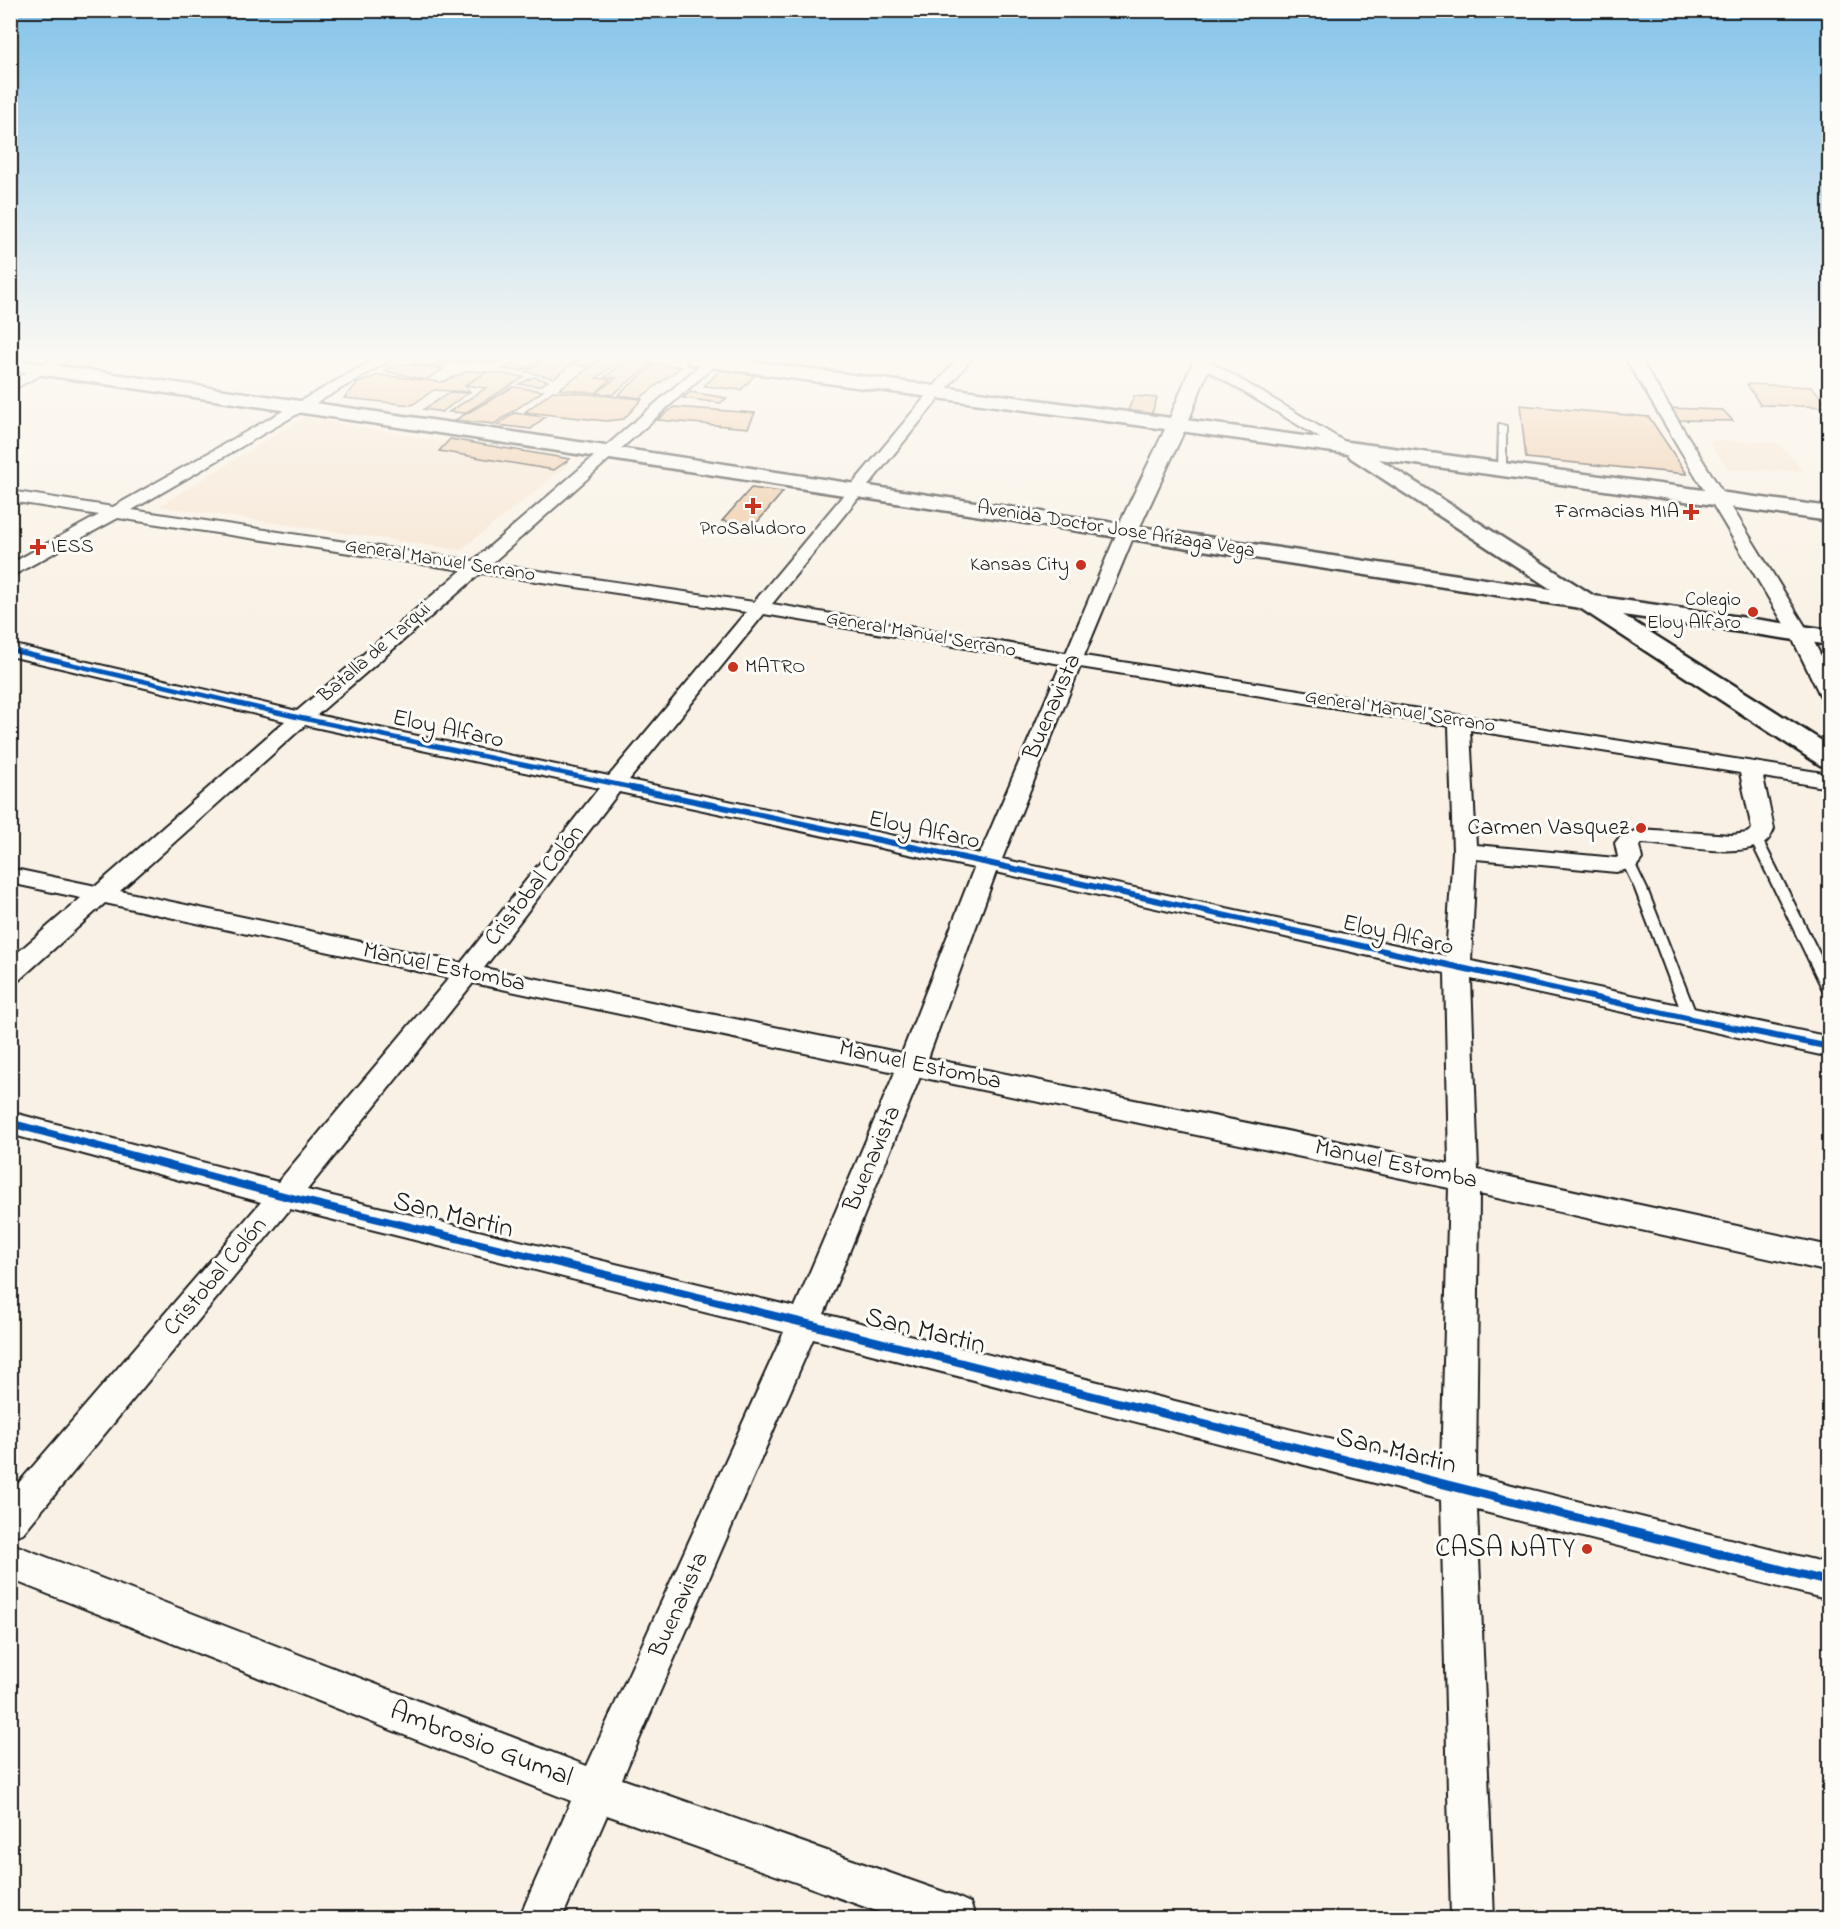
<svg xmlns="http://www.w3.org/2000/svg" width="1840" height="1929" font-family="'Indie Flower',sans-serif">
<rect width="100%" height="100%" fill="#f9f1e5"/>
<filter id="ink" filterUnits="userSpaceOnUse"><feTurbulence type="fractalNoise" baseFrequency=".0167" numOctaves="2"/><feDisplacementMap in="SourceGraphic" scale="12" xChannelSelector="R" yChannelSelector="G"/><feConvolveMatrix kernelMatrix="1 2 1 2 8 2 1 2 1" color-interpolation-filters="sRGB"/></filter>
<g filter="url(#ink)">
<!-- built -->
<g fill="#f5e3cf">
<polygon points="304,417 570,464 460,550 159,506"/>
<polygon points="1708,440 1778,442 1803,471 1728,470"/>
</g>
<!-- building -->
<g fill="#ebc39b" stroke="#1c1c1c" stroke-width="1.5">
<polygon points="420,359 442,361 438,363 446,364 440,367 412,364"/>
<polygon points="433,359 504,359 491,364 480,360 460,363"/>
<polygon points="520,359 541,359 522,371 503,369"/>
<polygon points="545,359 578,359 554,378 526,372"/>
<polygon points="580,359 602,359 589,367 572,364"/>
<polygon points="602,359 622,360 596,378 610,380 596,393 559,389"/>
<polygon points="627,360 652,363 612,395 596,393 616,378 604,378"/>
<polygon points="397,363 443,369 426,380 384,371"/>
<polygon points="655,364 681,367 640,398 618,395"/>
<polygon points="722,369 756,374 741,390 704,386"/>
<polygon points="468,371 487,372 465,385 470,392 434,390 412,405 344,398 358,383 378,375 442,382"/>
<polygon points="487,372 524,377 465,413 449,412 486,388 465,385"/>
<polygon points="534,377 548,381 540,386 519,384"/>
<polygon points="1747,384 1812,387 1830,407 1760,405"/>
<polygon points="513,387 543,391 494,424 455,420"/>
<polygon points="553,391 642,399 624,419 606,421 525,412"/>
<polygon points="450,392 468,393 442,412 424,409"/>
<polygon points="690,392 727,398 720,403 683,398"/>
<polygon points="1134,396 1157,398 1151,416 1127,413"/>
<polygon points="1520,405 1649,417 1687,474 1526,458"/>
<polygon points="674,407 755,413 748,428 657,420"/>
<polygon points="1667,408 1723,410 1733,421 1674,420"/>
<polygon points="514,413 545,417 531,429 497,425"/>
<polygon points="450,439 570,459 554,470 439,451"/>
<polygon points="751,488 783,492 755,525 722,521"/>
</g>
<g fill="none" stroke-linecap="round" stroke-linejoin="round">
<!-- service casing -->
<g stroke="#1c1c1c" stroke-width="4">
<g id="service">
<rect x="1826" y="399" width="4" height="4"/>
<polygon points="1499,424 1506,426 1506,470 1502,473 1498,470"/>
<polygon points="1756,835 1762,839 1830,975 1830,995 1823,990 1750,839"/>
<polygon points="1628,858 1634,862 1647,889 1698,1019 1696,1023 1691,1024 1684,1019 1635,889 1622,862"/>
</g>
</g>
<!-- minor casing -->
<g stroke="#1c1c1c" stroke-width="4">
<g id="minor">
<polygon points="54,359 71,359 10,391 10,381"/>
<path d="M375 359H392L132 510 473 561 707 359H722L491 564 754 602 957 359H971L772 604 1066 653 1117 533 1120 529H1132L1135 533 1084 656 1830 774V788L1763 777 1774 829C1772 834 1769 841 1763 844 1734 858 1676 845 1643 843L1639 846 1642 859 1636 867 1616 872 1476 859 1471 961 1830 1037V1057L1471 979 1478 1170 1830 1246V1272L1479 1194 1476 1476 1830 1564V1600L1477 1510 1494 1918H1451L1441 1500 813 1339 622 1779 955 1896 970 1903 976 1918H896L607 1815 562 1918H519L571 1801 10 1579V1543L587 1766 784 1332 290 1209 23 1533 10 1538V1493L261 1202 10 1134V1112L278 1182 449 978 105 903 19 980 10 983V959L81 898 10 883V868L96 886 285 721 10 656V644L297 711 462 570 118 518 10 577V564L99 515 10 501V491L113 507ZM481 573 746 612 609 776 317 715ZM764 614 1061 664 980 854 629 780ZM1080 667 1449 726 1453 851 1446 956 1002 859ZM305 725 599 788 461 963 120 891ZM1470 730 1740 773 1752 829 1747 833 1732 835 1639 829 1619 838 1615 843 1618 857 1616 858 1476 845ZM619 792 974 868 902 1053 484 968ZM996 872 1445 973 1449 1164 928 1058ZM473 983 895 1072 795 1307 307 1190ZM920 1077 1449 1188 1441 1467 824 1314Z"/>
<polygon points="1189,359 1206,359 1357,449 1355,452 1343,452"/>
<polygon points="1626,359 1640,359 1810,634 1830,674 1830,701 1823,699 1820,695 1790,634"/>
</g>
</g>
<!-- tertiary casing -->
<g stroke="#1c1c1c" stroke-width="4">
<polygon id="tertiary" points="1194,359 1212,359 1187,425 1137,533 1134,538 1126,539 1118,538 1115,533 1167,425"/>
</g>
<!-- secondary casing -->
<g stroke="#1c1c1c" stroke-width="5">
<polygon id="secondary" points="10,359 466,425 1551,589 1351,458 1348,454 695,365 689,363 686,359 734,359 1830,507 1830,521 1379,459 1594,596 1830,630 1830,645 1623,615 1830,746 1830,767 1820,765 1580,608 466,437 10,370"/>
</g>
<!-- service -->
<use href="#service" fill="#fdfcf7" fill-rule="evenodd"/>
<!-- minor -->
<use href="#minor" fill="#fdfcf7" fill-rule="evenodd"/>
<!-- tertiary -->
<use href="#tertiary" fill="#fdfcf7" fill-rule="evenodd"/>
<!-- secondary -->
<use href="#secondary" fill="#fdfcf7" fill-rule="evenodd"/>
<!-- cycleway-far3 casing -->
<g stroke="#fdfcf7" stroke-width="8">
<polyline id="cycleway-far3" points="10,650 301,718 639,789"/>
</g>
<!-- cycleway-far2 casing -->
<g stroke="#fdfcf7" stroke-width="10">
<polyline id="cycleway-far2" points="632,788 988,863 1691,1019 1830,1047"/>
</g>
<!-- cycleway-far1 casing -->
<g stroke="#fdfcf7" stroke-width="11">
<polyline id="cycleway-far1" points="10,1123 284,1196 804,1323 1355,1462"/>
</g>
<!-- cycleway casing -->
<g stroke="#fdfcf7" stroke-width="13">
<polyline id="cycleway" points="1349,1460 1830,1582"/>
</g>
<!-- cycleway-far3 -->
<use href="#cycleway-far3" stroke="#0057b8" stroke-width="4.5"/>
<!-- cycleway-far2 -->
<use href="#cycleway-far2" stroke="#0057b8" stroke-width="6"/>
<!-- cycleway-far1 -->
<use href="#cycleway-far1" stroke="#0057b8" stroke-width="8"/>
<!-- cycleway -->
<use href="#cycleway" stroke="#0057b8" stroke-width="9"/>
</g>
</g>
<!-- sky -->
<linearGradient id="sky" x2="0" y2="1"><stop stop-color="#83c3e9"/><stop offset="0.57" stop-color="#fcf9f3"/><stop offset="1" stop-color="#fcf9f3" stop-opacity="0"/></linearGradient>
<rect width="1840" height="629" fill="url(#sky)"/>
<!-- markers -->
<g fill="#c8321e" stroke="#fdfcf7" stroke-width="2">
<path d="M750 497h6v6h6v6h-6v6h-6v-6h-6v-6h6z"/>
<path d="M1688 503h6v6h6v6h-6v6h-6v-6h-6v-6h6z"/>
<path d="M35 538h6v6h6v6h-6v6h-6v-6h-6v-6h6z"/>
<circle cx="1081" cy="565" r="6"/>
<circle cx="1753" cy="612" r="6"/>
<circle cx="733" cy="667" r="6"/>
<circle cx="1641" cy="828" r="6"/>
<circle cx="1587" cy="1549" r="6"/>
</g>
<g text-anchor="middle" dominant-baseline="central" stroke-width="6" stroke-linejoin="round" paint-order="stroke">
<!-- far-poi labels -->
<g font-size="20" fill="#1c1c1c" stroke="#fdfcf7" text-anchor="end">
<text x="1679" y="512">Farmacias MIA</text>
<text x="753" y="529" text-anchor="middle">ProSaludOro</text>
<text x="51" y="547" text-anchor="start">IESS</text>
<text x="1069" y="565">Kansas City</text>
<text x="1741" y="600">Colegio<tspan x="1741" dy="23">Eloy Alfaro</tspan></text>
<text x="745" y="667" text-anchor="start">MATRO</text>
</g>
<!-- far-street labels -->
<g font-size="20" fill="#1c1c1c" stroke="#fdfcf7">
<text transform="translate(1116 530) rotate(9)">Avenida Doctor Jose Arízaga Vega</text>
<text transform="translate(440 561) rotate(9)">General Manuel Serrano</text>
<text transform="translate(921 635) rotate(10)">General Manuel Serrano</text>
<text transform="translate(375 653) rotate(-41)">Batalla de Tarqui</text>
<text transform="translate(1400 712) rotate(9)">General Manuel Serrano</text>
</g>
<!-- street labels -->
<g font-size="24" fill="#1c1c1c" stroke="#fdfcf7">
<text transform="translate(1053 707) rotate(-67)">Buenavista</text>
<text transform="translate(448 730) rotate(12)">Eloy Alfaro</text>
<text transform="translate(924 831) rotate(12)">Eloy Alfaro</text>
<text transform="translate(535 886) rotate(-52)">Cristobal Colón</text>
<text transform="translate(1398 936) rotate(13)">Eloy Alfaro</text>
<text transform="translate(444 968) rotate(12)">Manuel Estomba</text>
<text transform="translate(920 1066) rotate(12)">Manuel Estomba</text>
<text transform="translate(873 1159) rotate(-67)">Buenavista</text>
<text transform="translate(1396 1165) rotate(12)">Manuel Estomba</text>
<text transform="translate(216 1277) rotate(-50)">Cristobal Colón</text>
<text transform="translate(680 1605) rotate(-66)">Buenavista</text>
</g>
<!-- poi labels -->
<g font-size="24" fill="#1c1c1c" stroke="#fdfcf7" text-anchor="end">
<text x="1629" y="828">Carmen Vasquez</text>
</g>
<!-- near-street labels -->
<g font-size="28" fill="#1c1c1c" stroke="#fdfcf7">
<text transform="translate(453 1216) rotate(14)">San Martin</text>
<text transform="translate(925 1332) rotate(14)">San Martin</text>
<text transform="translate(1396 1452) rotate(14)">San Martin</text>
<text transform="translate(481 1745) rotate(21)">Ambrosio Gumal</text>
</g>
<!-- near-poi labels -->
<g font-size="28" fill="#1c1c1c" stroke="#fdfcf7" text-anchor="end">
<text x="1575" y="1549">CASA NATY</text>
</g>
</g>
<!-- margin -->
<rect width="1840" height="1929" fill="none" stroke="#fdfcf7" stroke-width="36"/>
<rect x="18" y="18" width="1804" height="1893" fill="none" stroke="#1c1c1c" stroke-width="2" filter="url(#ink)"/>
</svg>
